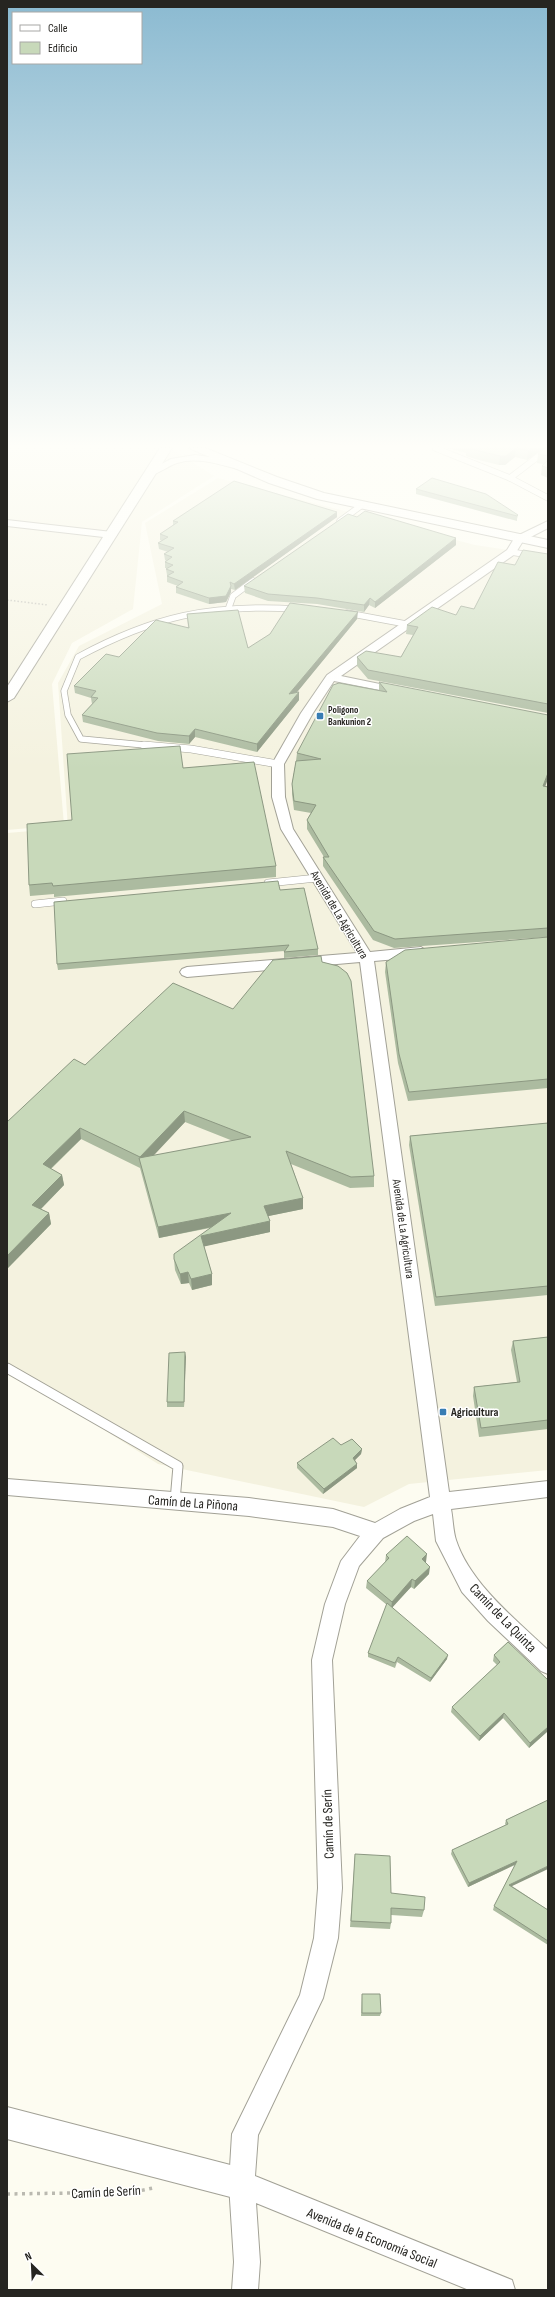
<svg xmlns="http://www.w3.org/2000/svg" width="555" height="2297" font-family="'Sofia Sans Condensed',sans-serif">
<rect width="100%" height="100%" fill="#fdfcf1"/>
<!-- built -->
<g fill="#f4f2df">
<polygon points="7,448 170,448 214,476 142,522 133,609 72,643 52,684 64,825 7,830"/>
<polygon points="218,478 475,545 548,556 548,1470 409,1484 364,1507 158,1464 7,1368 7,833 68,828 58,683 79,646 162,604 145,523"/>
</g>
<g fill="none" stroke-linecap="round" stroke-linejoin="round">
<!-- service-far2 casing -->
<g stroke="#a2a196" stroke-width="7">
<g id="service-far2">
<polyline points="435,448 510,478"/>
<polyline points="548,449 510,478 548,498"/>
<polyline points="340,521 362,505"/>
<polyline points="511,552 548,558"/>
<polyline points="229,607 233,596 253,581"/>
<polyline points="347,613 406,624"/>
<path d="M155 746 81 739 68 715 64 691 78 657C154 616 210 604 296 609"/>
</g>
</g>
<!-- service-far1 casing -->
<g stroke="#a2a196" stroke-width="8">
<g id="service-far1">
<polyline points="144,745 191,749 278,764"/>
<polyline points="268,883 317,878"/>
<polyline points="35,904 63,901"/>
</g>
</g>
<!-- service casing -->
<g stroke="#a2a196" stroke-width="11">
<polyline id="service" points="7,1368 178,1466 175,1501"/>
</g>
<!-- minor casing -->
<g stroke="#a2a196" stroke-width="2">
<g id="minor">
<path d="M195 455 217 458 247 467 242 470C221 465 198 456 177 463 168 466 160 473 151 475L146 472 171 459Z"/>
<polygon points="7,520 112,532 117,535 112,538 7,526"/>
<path d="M548 521V528L523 541 515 554 341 676 404 689 406 691 404 693 400 694 334 681 313 713 284 764 285 797 293 829 370 952 421 947 428 952 421 957 374 961 449 1492 548 1481V1497L451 1509C453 1519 453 1531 456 1540 470 1583 516 1620 548 1650V1674L541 1671 488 1621 462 1592 436 1541 433 1514 414 1521 383 1538 359 1566 345 1604 332 1660 342 1888 338 1938 323 1998 258 2135 255 2176 512 2280 515 2290H469L256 2203 260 2262 258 2290H232L234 2262 229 2184 232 2134 300 1995 314 1938 318 1888 312 1660 325 1604 341 1561 360 1536 333 1527 249 1516 7 1495V1479L249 1498 333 1509 375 1523 400 1509 430 1497 360 962 187 977 182 975 180 972 182 969 187 967 357 953 281 829 272 797V764L301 713 327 675 507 550 515 537Z"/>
</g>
</g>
<!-- tertiary casing -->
<g stroke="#a2a196" stroke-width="2">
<g id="tertiary">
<polygon points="160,448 172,448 14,698 7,702 7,687"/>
<polygon points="189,448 205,448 277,477 324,493 548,540 548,548 317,499 269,483"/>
<polygon points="7,2107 242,2168 253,2173 258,2184 253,2195 242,2200 7,2139"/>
</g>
</g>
<!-- path-far1 -->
<polyline stroke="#bab9b0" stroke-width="1.5" stroke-dasharray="1.5 2" stroke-linecap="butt" points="7,600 48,605"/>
<!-- path -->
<polyline stroke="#bab9b0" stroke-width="3.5" stroke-dasharray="3 4.5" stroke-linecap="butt" points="7,2194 134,2192 153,2188"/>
<!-- service-far2 -->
<use href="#service-far2" stroke="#fff" stroke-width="5.5"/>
<!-- service-far1 -->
<use href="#service-far1" stroke="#fff" stroke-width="7"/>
<!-- service -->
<use href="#service" stroke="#fff" stroke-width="9"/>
<!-- minor -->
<use href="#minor" fill="#fff" fill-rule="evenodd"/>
<!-- tertiary -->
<use href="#tertiary" fill="#fff" fill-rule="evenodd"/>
</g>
<!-- wall -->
<g fill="#acbba0" fill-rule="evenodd">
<polygon points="447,448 545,448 527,460 515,457 505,465 499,465 475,459 466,456 466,453"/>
<polygon points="548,448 548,478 541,475 542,466 543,464 537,463 538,454"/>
<polygon points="416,489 518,515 517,519 517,521 416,494"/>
<polygon points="337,512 337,517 235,590 231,589 231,592 226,602 209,604 176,593 176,587 178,586 167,582 167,576 168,576 167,575 166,569 168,568 165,568 165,562 166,561 165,560 164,554 168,552 159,549 158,543 162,541 160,540 160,534 173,526 173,521"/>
<polygon points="456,545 375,608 369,605 364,612 317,604 268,601 245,593 244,586"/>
<polygon points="548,554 548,713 368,679 357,666 357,657 401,657 413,635 406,634 407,625 456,615 474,609 515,565"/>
<polygon points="187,614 248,648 357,619 296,693 299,700 257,752 195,737 189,744 158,741 83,722 82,715 92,704 91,698 75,693 74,686 119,657 188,627"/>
<polygon points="379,682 545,786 548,787 548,937 394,948 373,940 323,866 323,857 324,857 307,829 307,820 311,813 294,810 292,794 292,784 296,761 297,753 379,690"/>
<polygon points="183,768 276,866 276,877 54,897 54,894 30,896 29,885 72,820"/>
<polygon points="280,890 318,949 318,955 284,958 284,951 58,970 57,964"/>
<polygon points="548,937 548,1088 408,1101 398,1063 385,972 386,962"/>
<path d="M85 1065 374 1176V1187L350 1188 291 1164 303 1198V1209L268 1216 270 1221V1232L204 1246 212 1274V1285L192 1290 189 1283 181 1284 175 1270 174 1259 210 1228 159 1238 140 1168 81 1139 51 1169 62 1175 64 1185 41 1209 49 1213 51 1224 7 1269ZM185 1122 233 1141 152 1156Z"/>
<polygon points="548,1123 548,1295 435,1306 409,1145 410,1136"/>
<polygon points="548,1337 548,1429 479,1437 473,1396 474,1387 517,1382 511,1350 513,1341"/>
<polygon points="185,1352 184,1407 167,1407 167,1402"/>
<polygon points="341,1445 362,1449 361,1454 355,1460 357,1464 357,1468 323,1494 297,1468 297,1463"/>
<polygon points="386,1555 426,1562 425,1562 429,1574 414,1589 411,1587 392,1607 447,1659 430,1682 397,1662 395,1668 368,1657 368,1653 387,1605 366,1588 367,1581 385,1563"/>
<polygon points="508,1642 548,1731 529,1748 503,1718 479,1741 451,1712 452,1707 497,1665 493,1661 494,1655"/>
<polygon points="548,1800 512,1886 548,1910 548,1945 493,1910 494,1906 515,1865 468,1887 451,1854 452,1850 506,1825 505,1824 506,1820"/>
<polygon points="355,1854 391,1893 424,1910 422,1917 391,1915 391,1923 390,1929 350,1927"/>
<polygon points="362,1994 381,2013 380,2016 361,2016"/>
</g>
<!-- shaded-wall -->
<g fill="#8c9882">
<polygon points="516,448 515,457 505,465 499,465 500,456"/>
<polygon points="532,448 545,448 527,460 528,451"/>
<polygon points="337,512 337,517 235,590 234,584"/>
<polygon points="456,538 456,545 375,608 375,602"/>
<polygon points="231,586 231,592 226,602 209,604 209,598"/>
<polygon points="370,598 369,605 364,612 364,605"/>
<polygon points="358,612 357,619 289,702 289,694"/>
<polygon points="299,692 299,700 257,752 257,744"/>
<polygon points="195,729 195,737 189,744 189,736"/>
<polygon points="548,773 548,779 542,795 543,786"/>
<polygon points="184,1111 185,1122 142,1168 140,1157"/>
<polygon points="80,1128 81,1139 44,1175 43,1164"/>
<polygon points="62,1175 64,1185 34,1216 32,1205"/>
<polygon points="303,1198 303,1209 264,1217 264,1206"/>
<polygon points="49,1213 51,1224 7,1269 7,1256"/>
<polygon points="231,1213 231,1223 159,1238 158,1227"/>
<polygon points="270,1221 270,1232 202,1247 201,1236"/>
<polygon points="188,1272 189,1283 181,1284 180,1274"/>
<polygon points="212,1274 212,1285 192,1290 191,1279"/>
<polygon points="185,1352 186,1357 184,1407 184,1402"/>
<polygon points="362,1449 361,1454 352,1463 353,1458"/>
<polygon points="357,1464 357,1468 323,1494 324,1489"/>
<polygon points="427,1554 426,1562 421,1567 422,1559"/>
<polygon points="430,1567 429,1574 414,1589 415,1581"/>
<polygon points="412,1579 411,1587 391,1609 392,1602"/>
<polygon points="448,1655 447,1659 430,1682 431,1678"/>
<polygon points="504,1713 503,1718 479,1741 480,1736"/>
<polygon points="548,1727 548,1731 529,1748 530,1743"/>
<polygon points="517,1861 516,1864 468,1887 469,1883"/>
<polygon points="548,1866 548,1869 508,1888 509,1885"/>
</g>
<!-- building -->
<g fill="#c8d9ba" stroke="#8c9882">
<polygon points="470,448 516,448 506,456 500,456 475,450"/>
<polygon points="517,448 532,448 528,451"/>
<polygon points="545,448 548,448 548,456 538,454"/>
<polygon points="548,460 548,468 542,466"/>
<polygon points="432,478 486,494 518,515 517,516 416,489"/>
<polygon points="234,481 337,512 234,584 230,582 231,586 226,596 209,598 176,587 183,582 167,576 174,572 166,569 173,565 165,562 172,557 164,554 174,548 158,543 168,537 160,534 178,522 173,521"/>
<polygon points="365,511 456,538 375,602 370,598 364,605 317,598 268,594 244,586 348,514 357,517"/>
<polygon points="523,550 548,554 548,704 368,670 357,657 366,651 401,657 418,627 407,625 432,607 456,615 461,606 474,609 498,562 515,565"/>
<polygon points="290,603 358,612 289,694 299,692 257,744 195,729 189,736 157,733 82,715 98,698 91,697 96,691 74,686 106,654 119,657 156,620 189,628 187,614 238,610 248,648 270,634"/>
<polygon points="379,682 548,715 548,773 543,786 548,787 548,928 395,939 374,931 323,857 329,857 307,820 316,805 294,801 292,784 296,761 321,759 297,753 333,685 339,683 387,692"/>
<polygon points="180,746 183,768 254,762 276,866 53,886 52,883 29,885 27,824 72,820 67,754"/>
<polygon points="278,881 280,890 304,888 318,949 284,952 289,945 57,964 54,902"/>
<polygon points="548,937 548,1079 409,1092 399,1054 386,962 405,950"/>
<polygon points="321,956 322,962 338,966 347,973 351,981 374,1176 351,1177 286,1151 303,1198 264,1206 270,1221 201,1236 212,1274 191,1279 188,1272 180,1274 174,1259 174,1254 231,1213 158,1227 139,1158 251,1137 184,1111 140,1157 80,1128 43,1164 62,1175 32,1205 49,1213 7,1256 7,1122 74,1059 85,1065 173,983 233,1009 273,960"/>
<polygon points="548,1123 548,1286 436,1297 410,1136"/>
<polygon points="548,1337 548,1420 481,1428 474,1387 520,1382 513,1341"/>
<polygon points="185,1352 184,1402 167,1402 169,1353"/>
<polygon points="333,1438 341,1445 352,1439 362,1449 353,1458 357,1464 324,1489 297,1463"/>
<polygon points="407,1536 427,1554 422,1559 430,1567 415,1581 412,1579 392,1602 367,1581 389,1558 386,1555"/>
<polygon points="387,1603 448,1655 431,1678 398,1657 395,1663 368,1653"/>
<polygon points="508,1642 548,1680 548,1727 530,1743 504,1713 480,1736 452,1707 500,1662 494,1655"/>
<polygon points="548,1800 548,1866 509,1885 548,1910 548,1941 494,1906 517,1861 469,1883 452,1850 508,1824 506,1820"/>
<polygon points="355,1854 390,1856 391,1893 425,1897 424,1910 391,1908 391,1923 351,1921"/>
<polygon points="362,1994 380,1994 381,2013 362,2013"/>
</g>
<!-- sky -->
<linearGradient id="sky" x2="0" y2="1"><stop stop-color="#8bbad1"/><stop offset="0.58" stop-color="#fefef9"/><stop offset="1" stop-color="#fefef9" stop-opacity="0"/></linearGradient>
<rect width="555" height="769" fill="url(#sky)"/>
<!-- markers -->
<g fill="#387db3" stroke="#fff" stroke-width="1.5">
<rect x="316" y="712" width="8" height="8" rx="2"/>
<rect x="439" y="1408" width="8" height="8" rx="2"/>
</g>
<g text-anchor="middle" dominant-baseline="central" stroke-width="3" stroke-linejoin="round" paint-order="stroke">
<!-- far-poi labels -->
<g font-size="10" font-weight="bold" fill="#262521" stroke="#fff" text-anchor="start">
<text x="328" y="710">Poligono<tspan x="328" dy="12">Bankunion 2</tspan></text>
</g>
<!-- street labels -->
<g font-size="12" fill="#262521" stroke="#fff">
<text transform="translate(339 915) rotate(59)">Avenida de La Agricultura</text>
<text transform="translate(403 1229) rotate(82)">Avenida de La Agricultura</text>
</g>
<!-- poi labels -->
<g font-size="12" font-weight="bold" fill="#262521" stroke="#fff" text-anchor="start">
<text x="451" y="1412">Agricultura</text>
</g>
<!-- near-street labels -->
<g font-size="14" fill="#262521" stroke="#fff">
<text transform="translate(193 1503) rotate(4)">Camín de La Piñona</text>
<text transform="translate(503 1618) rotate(46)">Camín de La Quinta</text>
<text transform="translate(328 1824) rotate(-92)">Camín de Serín</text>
<text transform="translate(106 2192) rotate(-3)">Camín de Serín</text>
<text transform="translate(372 2238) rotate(22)">Avenida de la Economía Social</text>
</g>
</g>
<!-- border -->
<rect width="555" height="2297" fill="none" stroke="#262521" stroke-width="16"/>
<!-- legend -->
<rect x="12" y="12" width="130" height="52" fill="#ffffff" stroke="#a8a8a6"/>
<rect x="20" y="25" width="20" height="6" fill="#ffffff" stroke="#a8a8a6"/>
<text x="48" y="32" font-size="12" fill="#262521">Calle</text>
<rect x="20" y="42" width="20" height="12" fill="#c8d9ba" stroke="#a8a8a6"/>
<text x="48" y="52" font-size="12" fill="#262521">Edificio</text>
<!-- north arrow -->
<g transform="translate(32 2265) rotate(336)" stroke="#ffffff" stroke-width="3" paint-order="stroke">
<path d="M0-3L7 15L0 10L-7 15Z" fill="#262521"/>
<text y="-6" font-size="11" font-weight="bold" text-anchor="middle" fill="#262521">N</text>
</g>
</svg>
